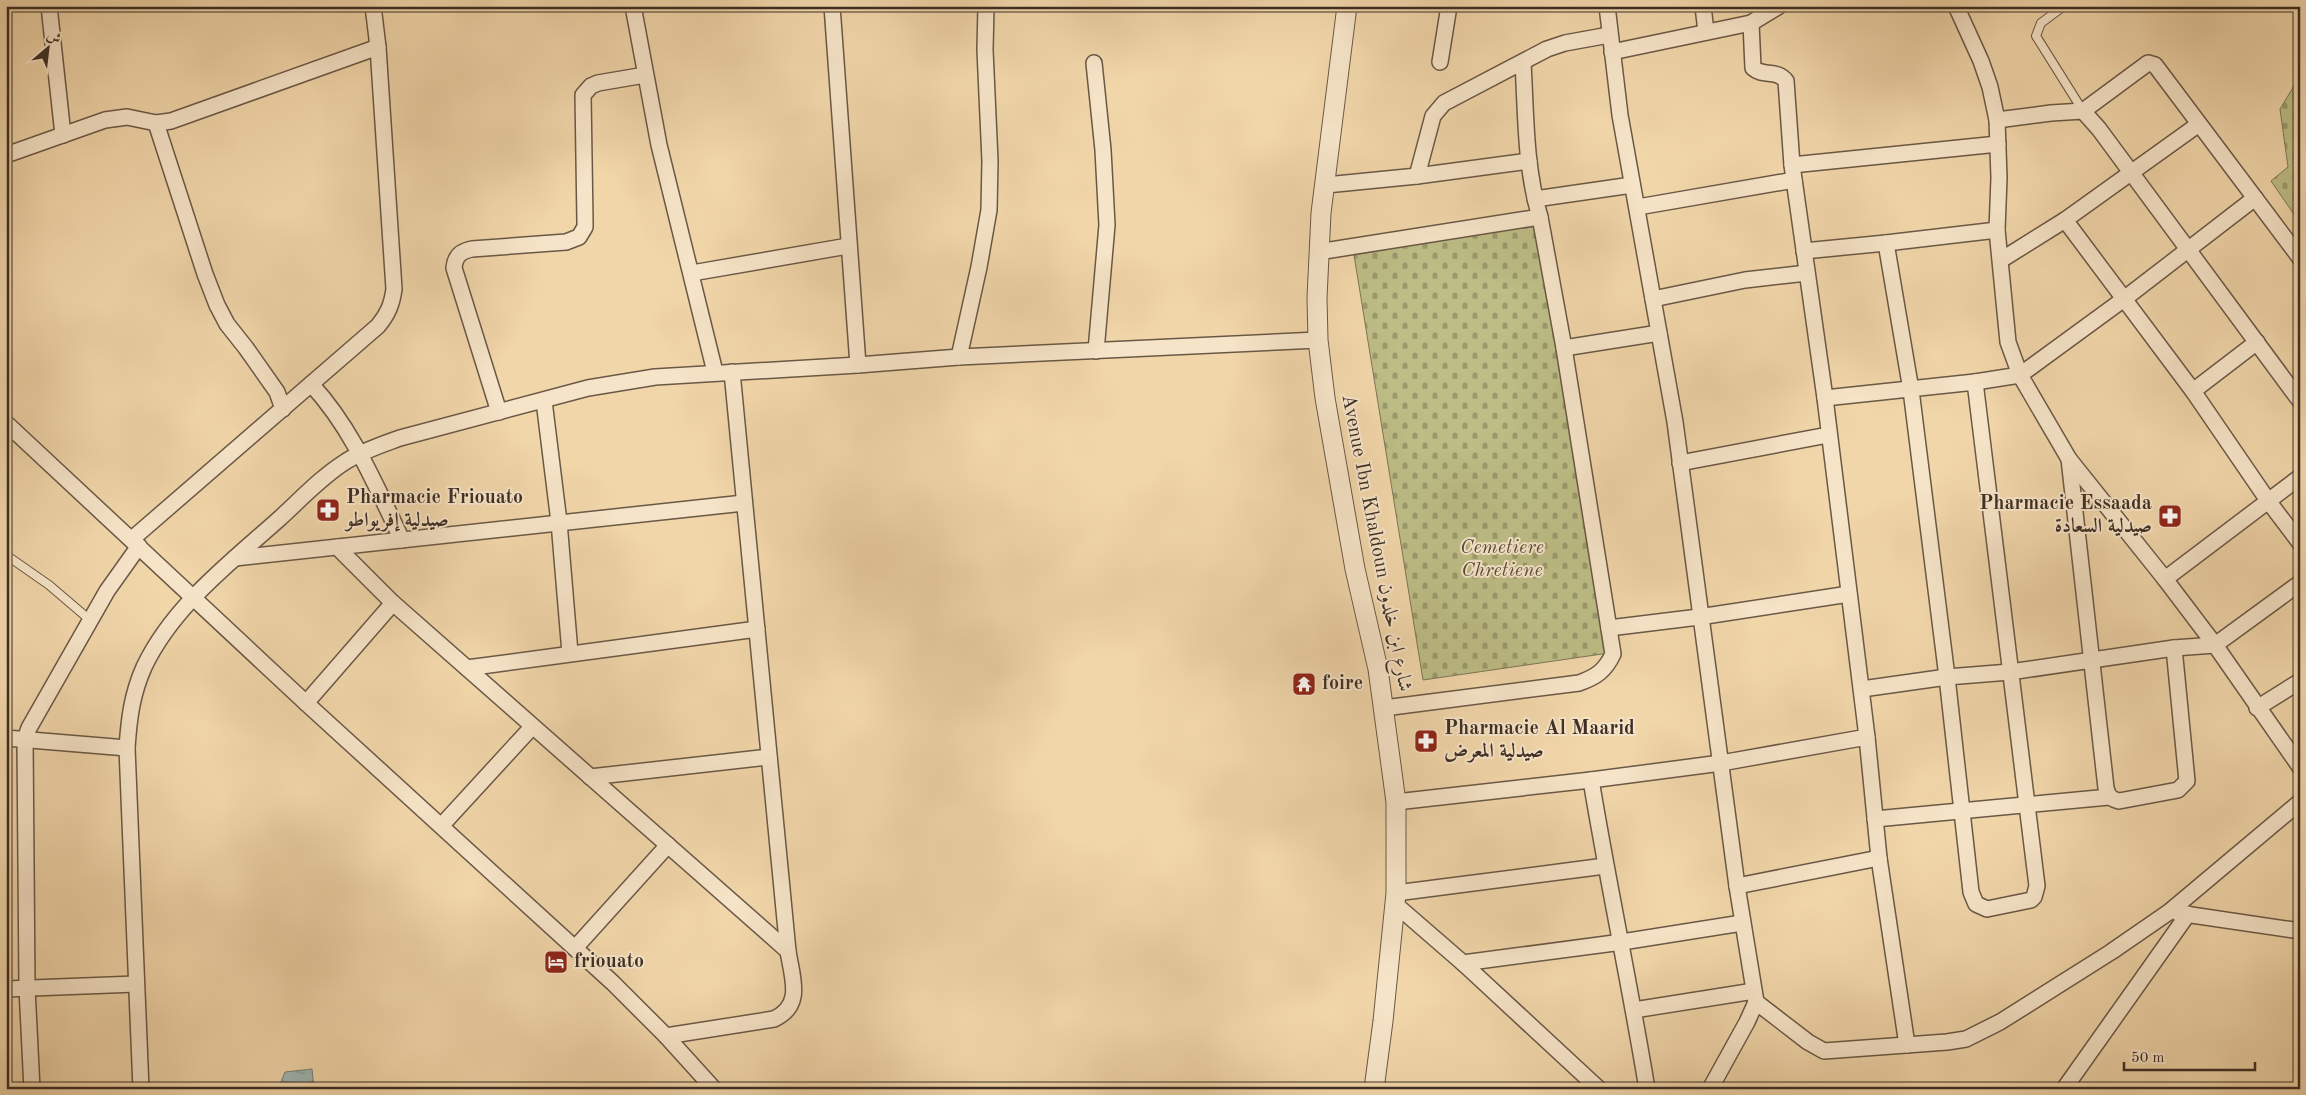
<svg xmlns="http://www.w3.org/2000/svg" width="2306" height="1095" font-family="'Old Standard TT',Amiri,serif">
<defs>
<pattern id="cemetery-stones" width="16" height="16" patternUnits="userSpaceOnUse" patternTransform="scale(1.25)"><rect width="16" height="16" fill="#bdbd86"/><path d="M2 7V4a2 2 0 0 1 4 0v3zM10 15v-3a2 2 0 0 1 4 0v3z" fill="#9b9a6d"/></pattern>
<pattern id="water-ripples" width="26" height="14" patternUnits="userSpaceOnUse" patternTransform="scale(1.25)"><rect width="26" height="14" fill="#9fb7b4"/><path d="M2 4q2-2 4 0t4 0M15 11q2-2 4 0t4 0" fill="none" stroke="#839592"/></pattern>
</defs>
<rect width="100%" height="100%" fill="#f1d6aa"/>
<filter id="stains"><feTurbulence type="fractalNoise" baseFrequency=".004" numOctaves="4"/><feColorMatrix values="0 0 0 0 .2 0 0 0 0 .09 0 0 0 0 .02 0 0 0 .5 -.17"/></filter>
<radialGradient id="worn" r=".72"><stop offset=".6" stop-color="#630" stop-opacity="0"/><stop offset="1" stop-color="#630" stop-opacity=".3"/></radialGradient>
<!-- cemetery -->
<g fill="url(#cemetery-stones)" stroke="#7d7656">
<polygon points="2300,76 2300,223 2271,181 2288,167 2280,109"/>
<polygon points="1545,222 1616,652 1423,680 1354,255"/>
</g>
<!-- water -->
<polygon fill="url(#water-ripples)" stroke="#78807b" points="312,1069 314,1089 278,1089 285,1072"/>
<g fill="none" stroke-linecap="round" stroke-linejoin="round">
<!-- service casing -->
<g stroke="#6a5846" stroke-width="10">
<g id="service">
<polyline points="2064,6 2041,23 2036,36 2083,111"/>
<polyline points="6,555 49,585 90,620"/>
</g>
</g>
<!-- minor casing -->
<g stroke="#6a5846" stroke-width="18">
<g id="minor">
<polyline points="49,6 63,135"/>
<polyline points="633,6 659,145 715,372"/>
<polyline points="832,6 858,365"/>
<polyline points="1607,6 1620,115 1675,422 1737,886 1756,1002 1747,1022 1710,1089"/>
<polyline points="1703,6 1706,32"/>
<polyline points="1956,6 1981,61 1990,87 1997,120 1999,178 1997,230 2008,342 2020,375 2069,459 2165,579 2215,645 2300,767"/>
<path d="M1751 23 1753 68C1763 77 1777 69 1786 81L1792 165 1825 398 1867 737 1879 858 1907 1045"/>
<polyline points="1612,52 1751,23 1779,6"/>
<polyline points="1440,62 1449,6"/>
<polyline points="1094,63 1103,150 1107,225 1096,351"/>
<polyline points="2083,111 2148,63 2155,65 2300,258"/>
<polyline points="1997,120 2051,113 2083,111 2099,129 2300,401"/>
<polyline points="156,123 205,274 217,305 227,324 246,348 277,392 283,409"/>
<polyline points="2199,124 2065,220 2193,391 2269,502 2300,543"/>
<polyline points="6,155 105,120 127,117 156,123 171,121 378,47"/>
<polyline points="1792,165 1998,144"/>
<polyline points="1417,176 1433,116 1444,103 1547,49 1565,43 1609,35"/>
<polyline points="1326,185 1417,176 1529,161"/>
<polyline points="1535,199 1632,185"/>
<polyline points="1638,207 1794,180"/>
<polyline points="1804,251 1886,243"/>
<polyline points="1318,252 1540,217"/>
<polyline points="2001,260 2065,220"/>
<polyline points="692,273 848,246"/>
<polyline points="1653,299 1745,280 1807,273"/>
<polyline points="1564,348 1659,333"/>
<polyline points="959,357 979,267 989,210 990,161 985,50 986,6"/>
<polyline points="1975,382 2020,375 2124,299 2255,198"/>
<path d="M311 384C352 428 376 486 402 540"/>
<polyline points="2193,391 2257,342"/>
<polyline points="1825,398 1975,382 2037,886 2034,897 2031,900 1987,909 1976,904 1971,892 1947,677 1911,390 1886,243 1997,230"/>
<polyline points="544,401 559,522 570,653"/>
<path d="M499 412 454 268C455 256 461 251 472 249L566 242 579 237 585 227V222L583 95 591 86 598 83 645 75"/>
<polyline points="6,423 306,703 613,983 666,1036 714,1089"/>
<path d="M2069 459 2106 788C2108 796 2111 799 2119 801L2178 790 2187 781 2174 648"/>
<polyline points="1680,463 1828,435"/>
<path d="M132 539 378 326C388 314 392 304 394 289L378 47 373 6"/>
<polyline points="337,547 393,603 788,951"/>
<polyline points="235,558 744,503"/>
<polyline points="2165,579 2300,477"/>
<polyline points="1609,628 1699,617 1849,594"/>
<polyline points="467,668 757,629"/>
<polyline points="1862,689 1947,677 2010,672 2174,648 2215,645 2300,583"/>
<polyline points="306,703 393,603"/>
<path d="M1384 708 1579 683C1596 677 1605 671 1613 654L1564 348 1540 217C1525 168 1526 114 1523 63"/>
<polyline points="2257,708 2300,681"/>
<polyline points="6,738 127,748"/>
<polyline points="590,777 769,757"/>
<path d="M1591 780C1608 883 1630 985 1647 1089"/>
<polyline points="1396,802 1591,780 1721,763 1867,737"/>
<polyline points="1875,819 2109,797"/>
<polyline points="442,825 532,727"/>
<polyline points="1737,886 1879,858"/>
<polyline points="1396,893 1605,866"/>
<polyline points="1395,904 1463,963 1599,1089"/>
<polyline points="2178,913 2300,931"/>
<polyline points="575,948 668,845"/>
<polyline points="1463,963 1622,942 1742,923"/>
<polyline points="6,989 136,984"/>
<polyline points="1756,1002 1808,1042 1824,1051 1947,1042 1966,1039 2000,1022 2111,952 2169,912 2300,802"/>
<polyline points="1634,1010 1754,991"/>
<path d="M666 1036 774 1019C804 1005 792 978 788 951L732 372"/>
<polyline points="32,1089 27,988 25,739 29,728 107,591 139,546"/>
<path d="M141 1089 127 748C129 718 132 694 144 667 173 606 230 563 279 519 300 500 320 478 345 462 362 451 381 445 400 438L588 388 655 377 858 365 959 357 1318 340"/>
<polyline points="2064,1089 2188,914"/>
</g>
</g>
<!-- tertiary casing -->
<g stroke="#6a5846" stroke-width="21">
<polyline id="tertiary" points="1347,6 1321,213 1317,298 1318,340 1325,398 1355,569 1378,669 1396,802 1396,893 1383,1021 1374,1089"/>
</g>
<!-- service -->
<use href="#service" stroke="#f6e4c8" stroke-width="8"/>
<!-- minor -->
<use href="#minor" stroke="#f6e4c8" stroke-width="15"/>
<!-- tertiary -->
<use href="#tertiary" stroke="#f6e4c8" stroke-width="19"/>
</g>
<!-- icons -->
<defs>
<g id="pharmacy-square" transform="scale(1.25)"><rect x="-9" y="-9" width="18" height="18" rx="4" fill="#8f2418" stroke="#f6e4c8"/><path d="M-2-6h4v4h4v4h-4v4h-4v-4h-4v-4h4Z" fill="#fff"/></g>
<g id="temple-square" transform="scale(1.25)"><rect x="-9" y="-9" width="18" height="18" rx="4" fill="#8f2418" stroke="#f6e4c8"/><path d="M0-6L5-2H3V0L6.5 2.5H4V6H1.5V3h-3V6H-4V2.5H-6.5L-3 0V-2H-5Z" fill="#fff"/></g>
<g id="hotel-square" transform="scale(1.25)"><rect x="-9" y="-9" width="18" height="18" rx="4" fill="#8f2418" stroke="#f6e4c8"/><path d="M-6-4.5h1.5V1H6V5H4.5V3h-9V5H-6ZM-4 0a1.8 1.8 0 1 1 3.6 0ZM.5 0V-2.5h3Q6-2.5 6 0Z" fill="#fff"/></g>
</defs>
<g fill-rule="evenodd">
<use href="#pharmacy-square" x="328" y="510"/>
<use href="#pharmacy-square" x="2170" y="516"/>
<use href="#temple-square" x="1304" y="684"/>
<use href="#pharmacy-square" x="1426" y="741"/>
<use href="#hotel-square" x="556" y="962"/>
</g>
<g text-anchor="middle" dominant-baseline="central" stroke-width="4" stroke-linejoin="round" paint-order="stroke">
<!-- poi labels -->
<g font-size="20" font-weight="bold" fill="#3d2e25" stroke="#f6e4c8" text-anchor="start">
<text x="346" y="498">Pharmacie Friouato<tspan x="346" dy="23">صيدلية إفريواطو</tspan></text>
<text x="2152" y="504" text-anchor="end">Pharmacie Essaada<tspan x="2152" dy="23">صيدلية السعادة</tspan></text>
<text x="1322" y="684">foire</text>
<text x="1444" y="729">Pharmacie Al Maarid<tspan x="1444" dy="23">صيدلية المعرض</tspan></text>
<text x="574" y="962">friouato</text>
</g>
<!-- street labels -->
<g font-size="20" fill="#3d2e25" stroke="#f6e4c8">
<text transform="translate(1376 543) rotate(79)">Avenue Ibn Khaldoun شارع ابن خلدون</text>
</g>
<!-- park labels -->
<g font-size="20" font-style="italic" fill="#574b38" stroke="#f6e4c8">
<text x="1502" y="548">Cemetiere<tspan x="1502" dy="23">Chretiene</tspan></text>
</g>
</g>
<!-- margin -->
<rect width="2306" height="1095" fill="none" stroke="#f1d6aa" stroke-width="25"/>
<rect x="8" y="8" width="2291" height="1080" fill="none" stroke="#3d2e25" stroke-width="2.5"/>
<rect x="12" y="12" width="2281" height="1070" fill="none" stroke="#3d2e25"/>
<!-- north arrow -->
<g transform="translate(48 48) rotate(28)" stroke="#f6e4c8" stroke-width="4" paint-order="stroke">
<path d="M0-4L9 19L0 12L-9 19Z" fill="#3d2e25"/>
<text y="-8" font-size="14" font-weight="bold" text-anchor="middle" fill="#3d2e25">ش</text>
</g>
<!-- scale -->
<path d="M2124 1062v8h131v-8" fill="none" stroke="#3d2e25" stroke-width="2.5"/>
<text x="2131" y="1062" font-size="15" fill="#3d2e25" stroke="#f6e4c8" stroke-width="4" paint-order="stroke">50 m</text>
<rect width="100%" height="100%" filter="url(#stains)"/>
<rect width="100%" height="100%" fill="url(#worn)"/>
</svg>
